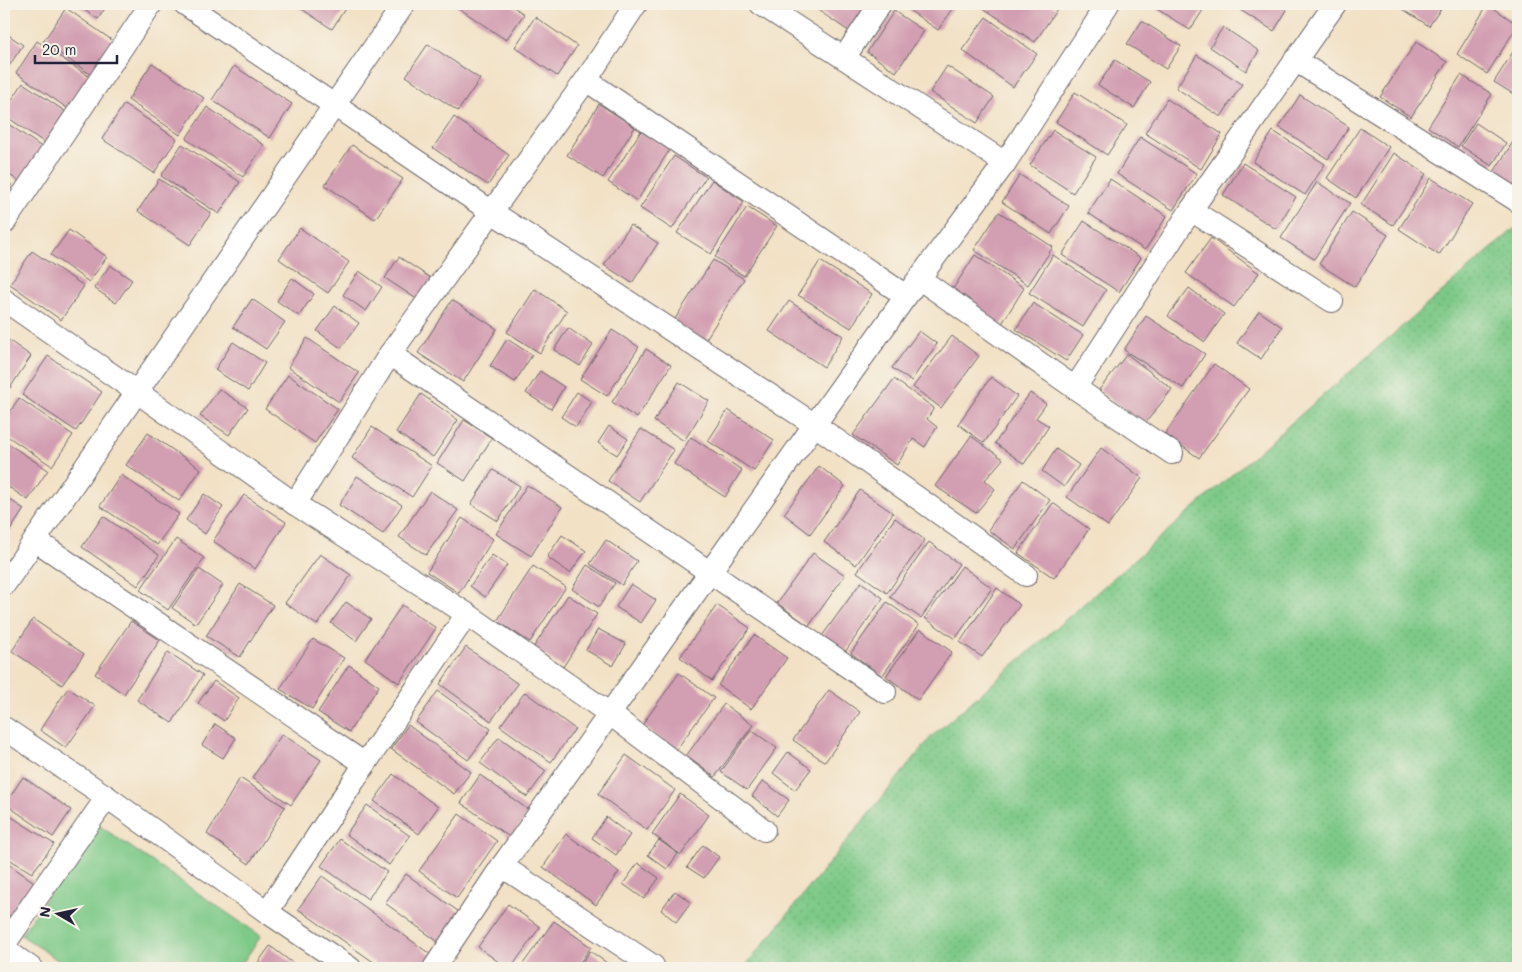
<svg xmlns="http://www.w3.org/2000/svg" width="1522" height="972" font-family="Mali,sans-serif">
<defs>
<pattern id="grass-dots" width="8" height="8" patternUnits="userSpaceOnUse" patternTransform="scale(1.25)"><rect width="8" height="8" fill="#7dc987"/><path d="M2 2h.1M6 6h.1" fill="none" stroke="#6cac75" stroke-width="1.8" stroke-linecap="round"/></pattern>
</defs>
<rect width="100%" height="100%" fill="#f7f3e8"/>
<filter id="ink" filterUnits="userSpaceOnUse"><feTurbulence type="fractalNoise" baseFrequency=".02" numOctaves="2"/><feDisplacementMap in="SourceGraphic" scale="10" xChannelSelector="R" yChannelSelector="G"/><feConvolveMatrix kernelMatrix="1 2 1 2 8 2 1 2 1" color-interpolation-filters="sRGB"/></filter>
<filter id="wash" filterUnits="userSpaceOnUse"><feTurbulence type="fractalNoise" baseFrequency=".0096" numOctaves="4" result="noise"/><feDisplacementMap in="SourceGraphic" scale="20" xChannelSelector="R" yChannelSelector="G"/><feGaussianBlur stdDeviation="1.12" result="paint"/><feColorMatrix in="noise" values="0 0 0 0 0 0 0 0 0 0 0 0 0 0 0 0 0 1.4 0 .05"/><feComposite in="paint" operator="in"/></filter>
<g filter="url(#wash)">
<rect width="100%" height="100%" fill="#f2e1c5"/>
<!-- grass -->
<polygon fill="url(#grass-dots)" stroke="#507661" points="1515,228 1518,231 1518,968 744,968 931,737"/>
<!-- park -->
<polygon fill="#7dc987" stroke="#507661" points="97,824 261,936 239,968 69,968 21,935"/>
<g id="blocks">
<!-- building -->
<g fill="#d29eb1">
<polygon points="75,4 108,4 98,19"/>
<polygon points="294,4 348,4 332,29"/>
<polygon points="455,4 509,4 524,14 506,40 454,5"/>
<polygon points="809,4 870,4 850,32"/>
<polygon points="909,4 952,4 955,6 938,30 906,8"/>
<polygon points="977,4 1049,4 1057,9 1035,42"/>
<polygon points="1149,4 1207,4 1190,30"/>
<polygon points="1243,4 1277,4 1287,10 1274,31 1240,10"/>
<polygon points="1395,4 1444,4 1429,26"/>
<polygon points="1488,4 1518,25 1487,74 1457,54"/>
<polygon points="66,8 116,43 93,76 43,42"/>
<polygon points="894,11 924,31 896,72 867,52"/>
<polygon points="535,17 577,46 557,76 515,47"/>
<polygon points="986,17 1037,54 1013,87 962,50"/>
<polygon points="1142,21 1181,46 1166,69 1127,44"/>
<polygon points="1223,27 1259,51 1246,71 1210,47"/>
<polygon points="4,32 23,45 9,66 4,63"/>
<polygon points="37,41 94,80 73,112 16,73"/>
<polygon points="1416,42 1447,62 1411,117 1380,97"/>
<polygon points="428,44 480,79 458,111 406,76"/>
<polygon points="1518,44 1518,97 1494,82"/>
<polygon points="1197,55 1242,84 1221,117 1176,88"/>
<polygon points="1115,60 1150,82 1134,108 1098,85"/>
<polygon points="152,63 204,98 180,135 128,100"/>
<polygon points="234,66 292,104 270,138 212,100"/>
<polygon points="947,66 994,97 977,123 930,92"/>
<polygon points="1461,75 1492,94 1458,147 1428,127"/>
<polygon points="23,83 69,114 48,145 4,115 4,112"/>
<polygon points="1075,92 1127,125 1107,155 1056,122"/>
<polygon points="1300,95 1349,127 1328,159 1279,127"/>
<polygon points="1167,99 1222,134 1201,169 1145,133"/>
<polygon points="124,104 177,139 154,173 102,139"/>
<polygon points="599,104 635,127 603,178 567,155"/>
<polygon points="207,107 264,145 243,177 186,139"/>
<polygon points="454,117 509,155 488,185 433,148"/>
<polygon points="4,121 43,148 20,182 4,171"/>
<polygon points="1476,123 1506,143 1492,166 1461,146"/>
<polygon points="1360,128 1389,147 1356,198 1327,178"/>
<polygon points="1053,130 1096,157 1073,193 1030,165"/>
<polygon points="641,131 670,149 637,201 608,182"/>
<polygon points="1273,131 1325,164 1305,195 1253,162"/>
<polygon points="1518,134 1518,184 1514,190 1492,175"/>
<polygon points="1140,137 1197,174 1173,210 1117,174"/>
<polygon points="182,144 240,182 219,214 161,176"/>
<polygon points="352,145 403,179 375,219 325,185"/>
<polygon points="1394,153 1426,174 1393,225 1361,205"/>
<polygon points="674,156 706,177 672,229 640,208"/>
<polygon points="1243,163 1296,197 1276,229 1223,195"/>
<polygon points="1020,175 1069,206 1051,234 1002,202"/>
<polygon points="1431,178 1472,204 1439,255 1399,229"/>
<polygon points="159,179 211,213 190,245 138,211"/>
<polygon points="1110,179 1167,216 1145,250 1088,213"/>
<polygon points="4,180 13,186 4,199"/>
<polygon points="712,180 744,202 711,254 677,233"/>
<polygon points="1317,182 1350,203 1314,259 1281,238"/>
<polygon points="747,207 777,226 744,276 715,257"/>
<polygon points="999,212 1053,247 1028,285 974,250"/>
<polygon points="1352,212 1388,235 1355,287 1319,264"/>
<polygon points="1084,221 1141,258 1119,292 1062,255"/>
<polygon points="630,225 658,243 632,283 604,265"/>
<polygon points="300,228 349,262 328,293 279,259"/>
<polygon points="69,230 107,257 89,282 51,255"/>
<polygon points="1211,238 1259,273 1234,307 1186,273"/>
<polygon points="32,251 84,286 61,320 10,284"/>
<polygon points="975,255 1024,288 1001,325 951,292"/>
<polygon points="1053,255 1106,290 1083,327 1029,293"/>
<polygon points="399,257 435,281 421,302 385,278"/>
<polygon points="713,260 744,279 704,342 673,322"/>
<polygon points="820,261 872,294 851,328 798,295"/>
<polygon points="110,265 132,280 116,303 94,288"/>
<polygon points="359,271 382,287 366,311 343,295"/>
<polygon points="292,278 314,294 299,316 277,301"/>
<polygon points="1189,288 1224,314 1205,342 1168,316"/>
<polygon points="535,289 567,311 540,353 507,332"/>
<polygon points="252,299 285,322 266,349 233,327"/>
<polygon points="452,300 497,329 463,382 418,353"/>
<polygon points="789,301 843,336 824,367 769,331"/>
<polygon points="1033,303 1083,335 1066,361 1016,329"/>
<polygon points="335,306 359,323 341,348 317,331"/>
<polygon points="1259,311 1282,327 1261,359 1237,343"/>
<polygon points="1146,316 1205,354 1183,388 1124,350"/>
<polygon points="568,328 593,345 580,366 554,350"/>
<polygon points="612,330 639,347 607,396 580,379"/>
<polygon points="919,331 937,344 911,381 892,368"/>
<polygon points="952,336 979,356 941,408 913,387"/>
<polygon points="4,337 31,356 10,388 4,384"/>
<polygon points="307,338 359,373 339,402 288,367"/>
<polygon points="507,339 532,355 515,382 490,366"/>
<polygon points="233,342 265,363 248,391 215,370"/>
<polygon points="646,349 671,365 637,418 612,402"/>
<polygon points="1127,354 1172,389 1144,425 1099,390"/>
<polygon points="48,356 102,392 76,431 22,395"/>
<polygon points="1214,364 1249,389 1199,458 1165,434"/>
<polygon points="540,371 564,387 551,409 526,393"/>
<polygon points="288,375 338,409 315,443 265,409"/>
<polygon points="991,377 1017,396 984,443 958,424"/>
<polygon points="894,379 934,408 927,419 937,427 925,447 913,439 897,465 853,435"/>
<polygon points="679,382 709,401 684,441 654,421"/>
<polygon points="219,389 248,408 229,435 200,416"/>
<polygon points="577,392 592,402 576,427 561,417"/>
<polygon points="1030,393 1046,404 1036,418 1049,426 1024,464 995,443"/>
<polygon points="421,394 458,420 433,457 396,432"/>
<polygon points="19,398 73,435 52,466 4,434 4,421"/>
<polygon points="728,410 774,440 754,471 708,441"/>
<polygon points="464,420 492,438 465,481 437,463"/>
<polygon points="609,426 628,439 617,455 598,443"/>
<polygon points="372,427 432,466 412,497 352,458"/>
<polygon points="641,429 674,450 640,502 608,481"/>
<polygon points="148,433 201,469 179,501 126,465"/>
<polygon points="971,436 1003,459 985,480 995,489 976,513 935,486"/>
<polygon points="691,437 742,470 725,497 674,464"/>
<polygon points="4,441 48,470 28,500 4,484"/>
<polygon points="1101,448 1142,478 1108,526 1067,497"/>
<polygon points="1056,449 1079,465 1064,487 1042,471"/>
<polygon points="819,466 845,486 810,534 784,514"/>
<polygon points="493,470 520,486 498,521 471,504"/>
<polygon points="121,475 179,514 157,545 100,506"/>
<polygon points="357,476 402,505 383,534 339,505"/>
<polygon points="1023,480 1050,500 1015,549 988,530"/>
<polygon points="527,485 562,507 531,556 496,534"/>
<polygon points="860,490 893,513 856,565 824,542"/>
<polygon points="430,491 458,510 426,555 399,537"/>
<polygon points="204,494 223,507 205,534 186,520"/>
<polygon points="244,495 286,522 255,569 213,541"/>
<polygon points="4,496 24,509 4,540"/>
<polygon points="1053,503 1089,529 1054,578 1018,553"/>
<polygon points="103,516 159,555 138,586 82,547"/>
<polygon points="462,518 493,539 459,593 427,572"/>
<polygon points="895,518 925,540 887,593 857,572"/>
<polygon points="562,535 586,551 570,573 547,557"/>
<polygon points="176,539 204,558 168,610 140,590"/>
<polygon points="606,540 637,561 622,585 590,564"/>
<polygon points="929,542 959,564 921,618 890,597"/>
<polygon points="813,553 845,575 809,626 777,603"/>
<polygon points="320,554 351,575 317,625 285,603"/>
<polygon points="492,555 507,565 485,597 470,586"/>
<polygon points="587,565 615,583 599,607 572,589"/>
<polygon points="533,566 566,587 530,642 497,621"/>
<polygon points="962,566 992,588 955,639 925,618"/>
<polygon points="199,569 223,585 196,624 172,608"/>
<polygon points="861,582 883,598 845,652 822,636"/>
<polygon points="240,584 273,605 240,657 206,636"/>
<polygon points="631,584 656,600 641,623 616,607"/>
<polygon points="997,588 1020,605 982,657 960,642"/>
<polygon points="568,595 597,614 563,667 533,648"/>
<polygon points="346,602 371,619 356,641 331,623"/>
<polygon points="887,602 919,625 882,676 851,653"/>
<polygon points="402,605 436,628 399,683 365,659"/>
<polygon points="717,605 750,628 712,681 680,657"/>
<polygon points="33,619 84,654 62,685 12,651"/>
<polygon points="131,621 160,640 124,694 95,674"/>
<polygon points="598,629 626,644 613,666 586,650"/>
<polygon points="920,629 952,652 918,700 886,676"/>
<polygon points="754,635 787,658 751,709 718,685"/>
<polygon points="313,639 344,658 312,709 280,689"/>
<polygon points="466,647 518,684 491,721 440,684"/>
<polygon points="168,652 203,675 172,723 137,700"/>
<polygon points="349,665 379,686 349,732 318,712"/>
<polygon points="679,673 714,698 676,750 642,725"/>
<polygon points="214,681 239,698 224,721 198,703"/>
<polygon points="68,688 95,706 66,748 40,730"/>
<polygon points="829,690 860,712 825,762 793,740"/>
<polygon points="438,691 491,729 468,760 416,722"/>
<polygon points="525,692 575,729 551,762 500,726"/>
<polygon points="724,704 753,725 715,777 686,756"/>
<polygon points="215,724 236,738 223,758 202,745"/>
<polygon points="408,725 471,772 454,794 391,749"/>
<polygon points="751,730 777,748 747,790 721,772"/>
<polygon points="282,734 321,760 291,805 252,778"/>
<polygon points="499,737 546,771 527,797 480,763"/>
<polygon points="788,752 811,769 795,790 773,773"/>
<polygon points="626,755 675,790 647,830 598,794"/>
<polygon points="393,774 438,807 419,834 374,801"/>
<polygon points="480,775 530,811 511,838 461,803"/>
<polygon points="23,777 71,810 53,837 5,804"/>
<polygon points="240,778 285,807 249,864 207,834"/>
<polygon points="763,781 789,800 777,816 752,796"/>
<polygon points="680,794 709,815 681,855 652,834"/>
<polygon points="367,805 410,836 389,865 346,834"/>
<polygon points="4,812 54,844 32,873 4,856"/>
<polygon points="459,814 497,841 457,898 419,871"/>
<polygon points="606,817 630,835 616,855 592,838"/>
<polygon points="566,834 619,872 596,905 543,867"/>
<polygon points="340,839 387,872 368,899 321,866"/>
<polygon points="659,840 678,854 667,869 648,855"/>
<polygon points="703,845 719,857 704,878 687,867"/>
<polygon points="4,861 37,884 14,919 4,912"/>
<polygon points="638,863 659,878 644,899 623,884"/>
<polygon points="406,874 462,914 441,944 385,903"/>
<polygon points="322,876 434,957 426,968 382,968 298,909"/>
<polygon points="675,891 691,902 676,922 661,910"/>
<polygon points="508,904 540,927 511,968 507,968 478,947"/>
<polygon points="554,921 591,947 576,968 520,968"/>
<polygon points="270,946 294,964 292,968 254,968"/>
<polygon points="590,951 614,968 578,968"/>
</g>
</g>
</g>
<g filter="url(#ink)">
<use href="#blocks" fill-opacity="0" stroke="#6b656b" stroke-width="1"/>
<g fill="none" stroke-linecap="round" stroke-linejoin="round">
<!-- street casing -->
<g stroke="#6b656b" stroke-width="24">
<g id="street">
<polyline points="185,4 492,212 815,425 1026,575"/>
<polyline points="761,4 1005,163"/>
<polyline points="844,58 880,4"/>
<polyline points="1295,60 1518,201"/>
<polyline points="586,80 906,296"/>
<polyline points="1191,210 1332,301"/>
<polyline points="4,223 151,4"/>
<polyline points="920,279 1075,388 1172,453"/>
<polyline points="4,300 137,392 295,504 467,614 610,714 764,830"/>
<polyline points="390,354 885,692"/>
<polyline points="1075,388 1191,210 1335,4"/>
<polyline points="295,504 390,354 586,80 636,4"/>
<polyline points="35,540 365,764"/>
<polyline points="4,585 404,4"/>
<polyline points="4,728 107,797 267,912 350,968"/>
<polyline points="502,866 653,966"/>
<polyline points="267,912 365,764 467,614"/>
<polyline points="4,945 107,797"/>
<polyline points="4,949 31,968"/>
<polyline points="434,968 502,866 710,572 906,296 1005,163 1108,4"/>
</g>
</g>
<!-- street -->
<use href="#street" stroke="#fff" stroke-width="22"/>
</g>
</g>
<!-- margin -->
<rect width="1522" height="972" fill="none" stroke="#f7f3e8" stroke-width="20"/>
<!-- north arrow -->
<g transform="translate(58 914) rotate(279)" stroke="#f7f3e8" stroke-width="4" paint-order="stroke">
<path d="M0-4L9 19L0 12L-9 19Z" fill="#22223b"/>
<text y="-8" font-size="14" font-weight="bold" text-anchor="middle" fill="#22223b">N</text>
</g>
<!-- scale -->
<path d="M35 55v8h82v-8" fill="none" stroke="#22223b" stroke-width="2.5"/>
<text x="42" y="55" font-size="15" fill="#22223b" stroke="#f7f3e8" stroke-width="4" paint-order="stroke">20 m</text>
</svg>
